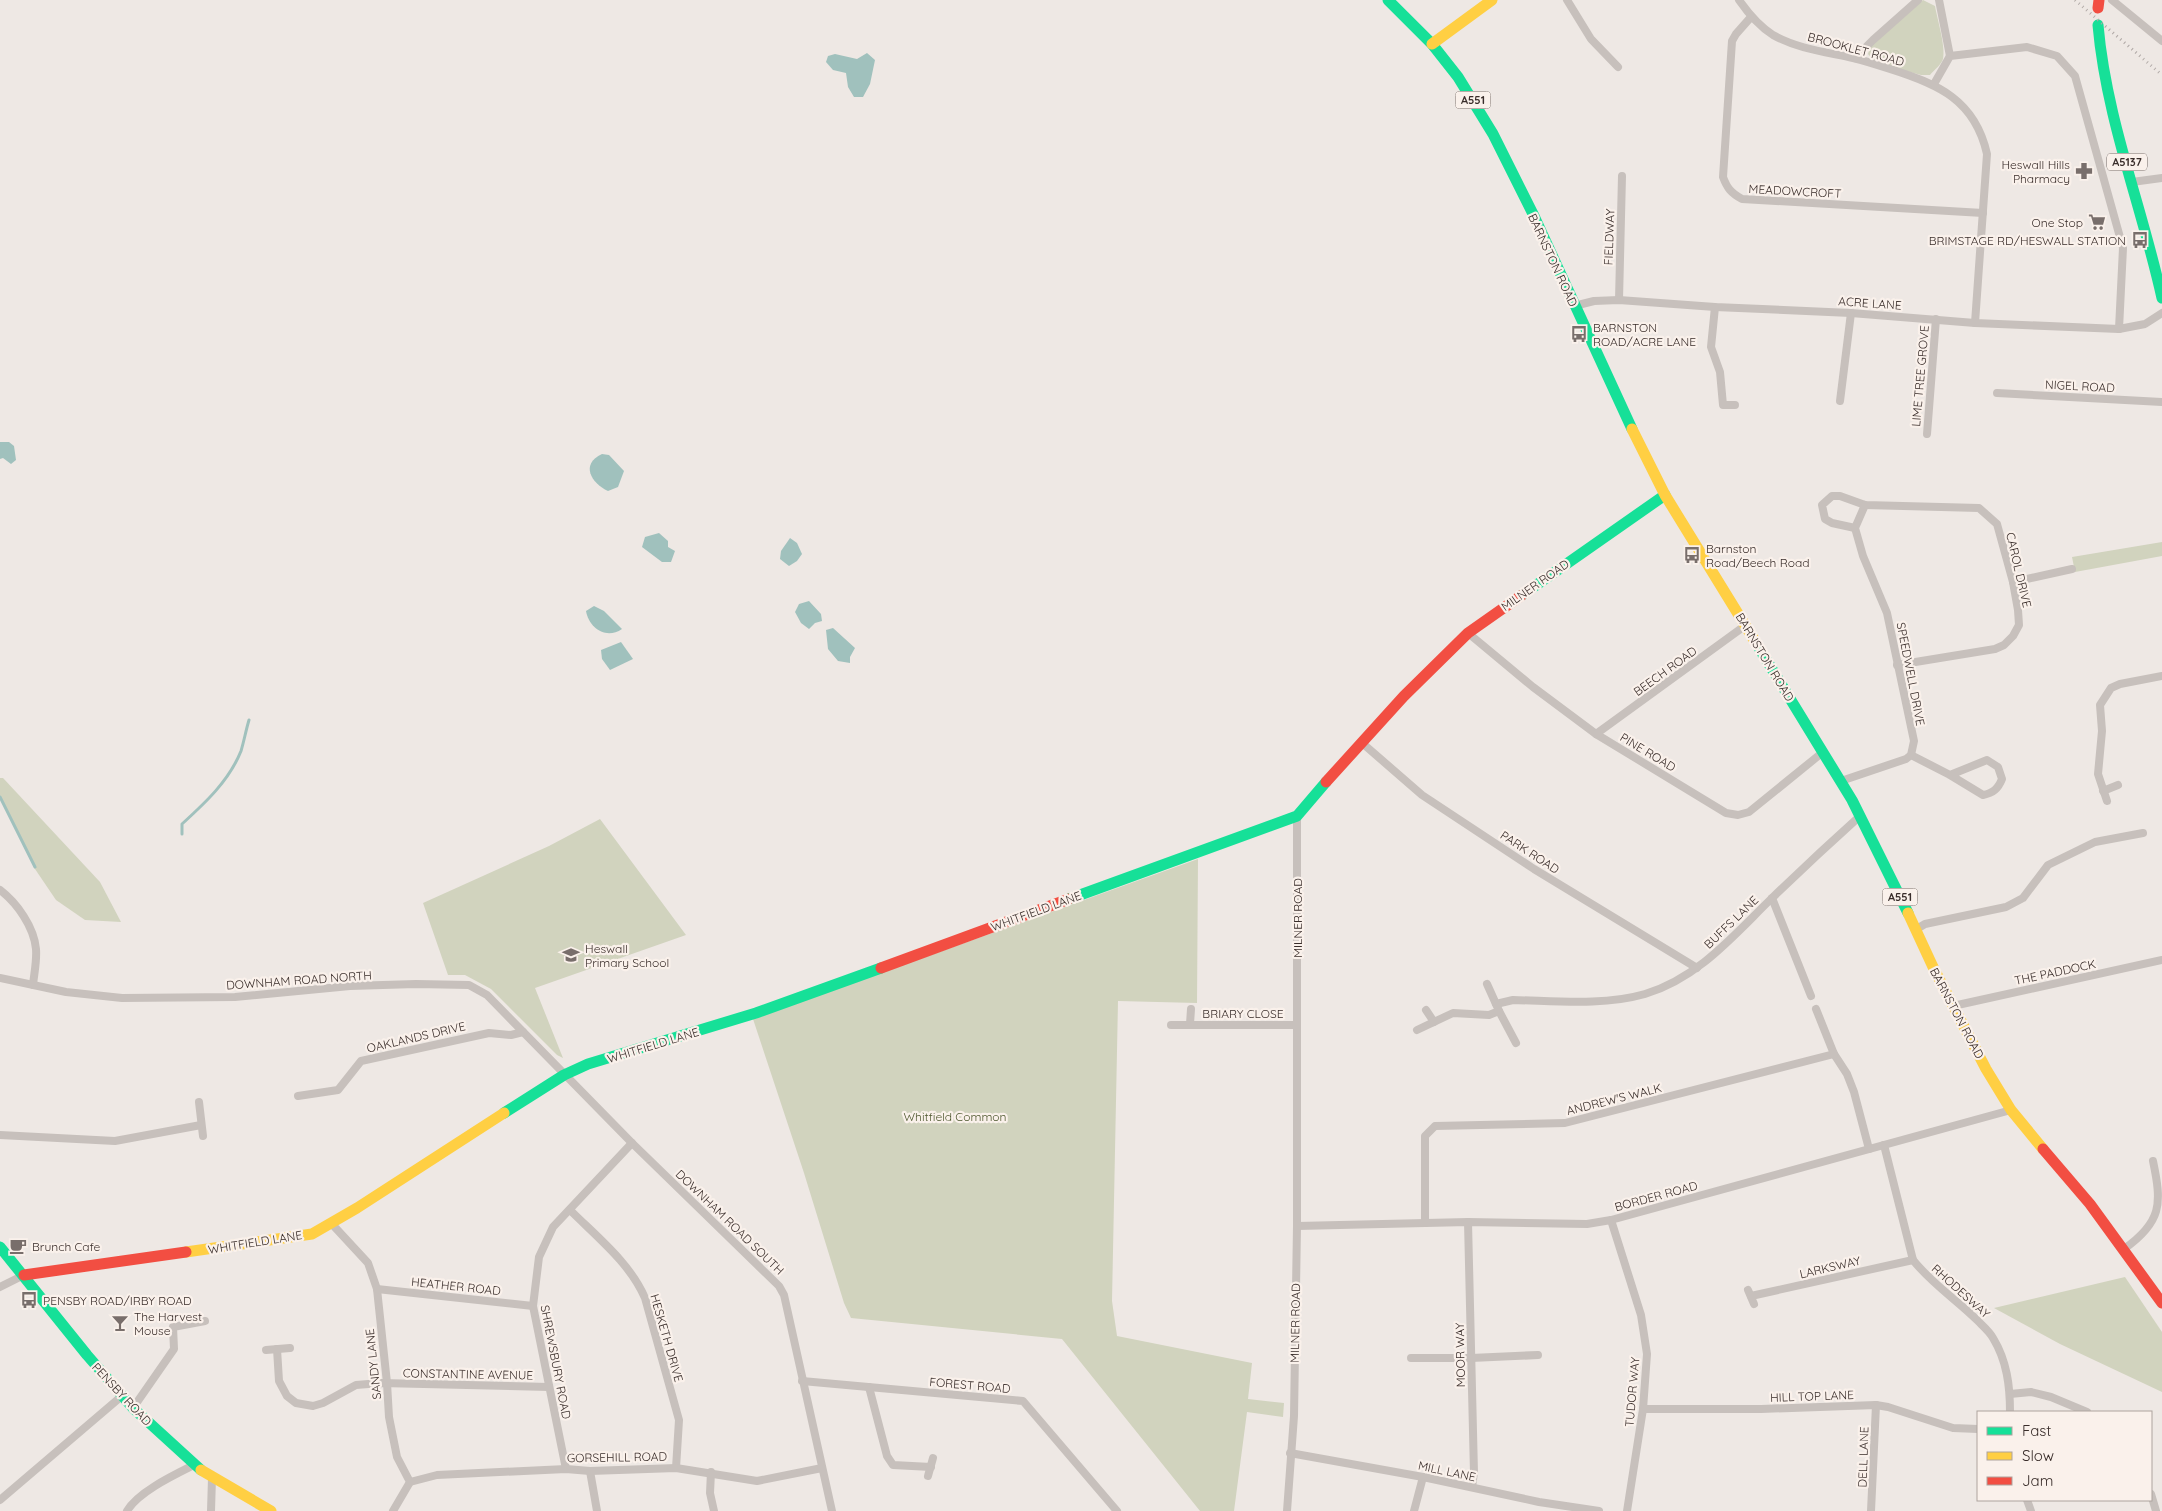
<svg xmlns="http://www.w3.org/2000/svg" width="2162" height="1511" font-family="Quicksand,sans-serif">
<rect width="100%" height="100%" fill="#eee8e4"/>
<!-- green -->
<g fill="#d1d3be">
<path d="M1923 0 1935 6C1937 18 1946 47 1943 59 1941 65 1934 70 1930 75H1921L1874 62 1868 54 1870 47Z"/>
<polygon points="2162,542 2162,556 2075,572 2072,557"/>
<polygon points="0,778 3,778 100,882 121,922 85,920 56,900 35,869 0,797"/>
<polygon points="600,819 686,935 535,988 563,1058 557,1055 491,989 465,975 448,975 423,903 549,846"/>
<polygon points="1198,859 1197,1003 1118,1001 1112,1301 1117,1336 1252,1363 1248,1399 1284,1403 1283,1417 1247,1412 1234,1511 1200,1511 1062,1339 851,1318 844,1303 804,1173 753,1019"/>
<polygon points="2125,1277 2162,1332 2162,1392 2060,1344 1994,1308"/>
</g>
<!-- water -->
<g fill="#a0c1bd">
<polygon points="867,53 875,60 870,84 863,97 854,97 848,87 846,73 833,70 826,62 828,56 835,54 857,59"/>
<polygon points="0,442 9,442 14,446 16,460 11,464 3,458 0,459"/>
<path d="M602 454 609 455 624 471 618 487 608 491C591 483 580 464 602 454Z"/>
<polygon points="659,533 668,541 668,547 675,551 671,562 662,562 642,547 645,537"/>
<polygon points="790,538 797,543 802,554 797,561 789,566 780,559 781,551"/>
<polygon points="809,601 821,614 822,621 815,623 809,629 801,623 795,612 799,604"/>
<path d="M594 606 604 611 622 629C606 640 589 628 586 611Z"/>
<polygon points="833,628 855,648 850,657 850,663 838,661 828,649 826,630"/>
<polygon points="621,642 633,659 610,670 602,659 601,650"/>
</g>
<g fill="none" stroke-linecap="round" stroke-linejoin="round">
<!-- stream -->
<g stroke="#a0c1bd" stroke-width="3">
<polyline points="0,797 35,867"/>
<path d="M182 834V824C205 803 229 781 241 751 244 741 246 730 249 720"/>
</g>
<!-- street -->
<g stroke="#c7c0bc" stroke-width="8">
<polyline points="1567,0 1591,39 1618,67"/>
<path d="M1739 0C1748 13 1759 26 1773 35 1798 49 1826 52 1853 58 1866 61 1878 65 1890 69 1938 84 1975 100 1987 154L1975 323"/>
<polyline points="1939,0 1950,56"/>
<polyline points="2112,0 2162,41"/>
<path d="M1751 17 1736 34 1732 41 1723 177C1727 188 1731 193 1742 199L1983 213"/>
<polyline points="1855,58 1873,40 1918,0"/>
<polyline points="1934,84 1950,56 2027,47 2057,56 2075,76 2123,248 2119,329"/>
<polyline points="2132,182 2162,178"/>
<polyline points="1619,300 1622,176"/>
<polyline points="1574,306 1594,301 1619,300 1715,307 1851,313 1975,323 2119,329 2145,324 2162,313"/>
<polyline points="1715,307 1711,347 1720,372 1723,405 1735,405"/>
<polyline points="1997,393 2162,402"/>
<polyline points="1840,401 1851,313"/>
<polyline points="1927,434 1936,319"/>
<polyline points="1855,528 1832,523 1825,519 1822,505 1832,496 1840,496 1865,505 1979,508 1997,524 2013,582 2018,610 2019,625 2013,636 2004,645 1995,649 1897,665"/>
<polyline points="2013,582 2072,569"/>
<polyline points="1468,633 1533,687 1596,734 1726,813 1738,815 1749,812 1823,752"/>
<polyline points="1596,734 1746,625"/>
<polyline points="1361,742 1422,795 1534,869 1697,968"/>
<path d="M1911 755 1950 775 1983 795C1993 793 1998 789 2002 779L1998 767 1987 760 1950 775"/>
<polyline points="1841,781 1906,759 1911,755 1914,741 1887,613 1863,556 1855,528 1865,505"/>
<polyline points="2103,791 2118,785"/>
<polyline points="2107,801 2098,774 2102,731 2100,705 2111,688 2120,684 2162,676"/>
<path d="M0 890C17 903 34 927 36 949 37 961 34 974 33 985"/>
<polyline points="1772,898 1811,996"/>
<polyline points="1915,930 1925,924 2006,907 2023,898 2048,865 2095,842 2143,833"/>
<polyline points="0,978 66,992 122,998 235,997 350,986 416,984 469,985 487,995 632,1143 779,1286 784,1295 832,1511"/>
<path d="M1487 984 1496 1004 1513 1000C1557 1001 1603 1006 1645 994 1698 978 1733 936 1771 899 1800 871 1830 843 1860 816"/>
<polyline points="1953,1006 2162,960"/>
<polyline points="1816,1009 1834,1054 1847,1074 1854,1092 1869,1149"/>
<polyline points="1426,1010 1434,1022"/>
<polyline points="1499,1011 1516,1043"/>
<polyline points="1190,1024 1191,1009"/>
<polyline points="1171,1025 1296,1025"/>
<polyline points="1417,1030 1453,1013 1489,1015 1499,1011 1496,1004"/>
<polyline points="298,1096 338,1090 361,1061 489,1033 511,1035 523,1032"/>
<polyline points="199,1102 203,1136"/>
<polyline points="0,1135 115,1141 201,1125"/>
<path d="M1884 1145 1913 1260C1932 1284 1957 1300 1978 1321 1983 1326 1990 1332 1993 1338 2007 1361 2010 1386 2010 1412"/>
<path d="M570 1210C597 1237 630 1263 645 1298L679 1420 676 1468"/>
<polyline points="1611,1220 1641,1315 1647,1354 1643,1409 1627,1511"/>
<polyline points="1468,1222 1474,1473 1472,1487"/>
<polyline points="331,1223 368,1263 377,1289 387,1383 389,1417 397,1457 410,1482 393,1511"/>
<polyline points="1425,1223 1425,1136 1435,1126 1565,1123 1834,1054"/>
<polyline points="1297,1226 1468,1222 1587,1224 1611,1220 2011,1110"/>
<path d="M2124 1249C2162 1222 2162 1204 2153 1161"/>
<polyline points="0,1287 24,1275"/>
<polyline points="377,1289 533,1306"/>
<polyline points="1748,1290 1754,1304"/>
<polyline points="1751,1296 1913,1260"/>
<polyline points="277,1349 279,1381 287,1396 296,1403 313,1406 323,1403 356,1385 381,1383 549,1387"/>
<polyline points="266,1350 290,1348"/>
<polyline points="1411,1358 1471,1358 1538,1355"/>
<polyline points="802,1381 1023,1401 1117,1511"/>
<polyline points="869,1387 887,1456 893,1465 931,1467"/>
<polyline points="2010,1394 2031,1392 2051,1397 2087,1412"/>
<polyline points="133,1408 174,1349 173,1327 205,1321"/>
<polyline points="1643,1409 1761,1409 1876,1405 1888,1407 1953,1428 1978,1429"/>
<polyline points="1290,1453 1423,1477 1539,1502 1599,1511"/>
<polyline points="566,1469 533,1306 539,1257 553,1227 632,1143"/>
<polyline points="590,1471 597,1511"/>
<polyline points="711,1472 710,1493 714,1511"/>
<polyline points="928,1476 933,1458"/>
<polyline points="410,1482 437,1475 566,1469 590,1471 676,1468 757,1481 822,1468"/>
<polyline points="2151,1494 2156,1511"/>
<polyline points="0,1500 123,1395"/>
<polyline points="2027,1500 2031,1511"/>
<path d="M127 1511C138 1492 174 1475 194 1465"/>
<polyline points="211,1511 212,1478"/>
<polyline points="1287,1511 1294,1416 1297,1226 1297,816"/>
<polyline points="1414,1511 1423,1477"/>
<polyline points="1871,1511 1876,1405"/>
</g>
<!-- fast -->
<g stroke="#16e098" stroke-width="11">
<polyline points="1388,0 1432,44 1458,77 1493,134 1534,216 1632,429"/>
<path d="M2098 25C2106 118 2142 207 2162 298"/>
<polyline points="1522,595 1665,495"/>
<polyline points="1756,643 1852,800 1908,913"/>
<polyline points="1069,899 1297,816 1326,782"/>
<polyline points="504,1113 564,1075 588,1064 756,1013 881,968"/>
<polyline points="0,1247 87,1355 133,1408 201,1470"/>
</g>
<!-- slow -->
<g stroke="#ffcf43" stroke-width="11">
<polyline points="1432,44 1492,0"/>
<polyline points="1632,429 1665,495 1756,643"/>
<polyline points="1908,913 1933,967 1986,1069 2011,1110 2043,1149"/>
<polyline points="186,1252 312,1234 357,1208 504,1113"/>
<polyline points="201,1470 271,1511"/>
</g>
<!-- jam -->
<g stroke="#f24e42" stroke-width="11">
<polyline points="2098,8 2099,0"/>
<polyline points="1326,782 1404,696 1468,633 1522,595"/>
<polyline points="881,968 1069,899"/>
<polyline points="2043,1149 2090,1204 2162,1303"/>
<polyline points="24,1275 186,1252"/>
</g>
<!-- rail -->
<polyline stroke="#b0a9a6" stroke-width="3" stroke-dasharray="1 4" stroke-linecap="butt" points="2075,0 2162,75"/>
</g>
<!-- icons -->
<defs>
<g id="pharmacy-bare" transform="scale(1.35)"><path d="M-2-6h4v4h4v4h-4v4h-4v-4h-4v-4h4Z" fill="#786e6b" stroke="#faf1eb" stroke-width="2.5" paint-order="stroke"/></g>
<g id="supermarket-bare" transform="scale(1.35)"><path d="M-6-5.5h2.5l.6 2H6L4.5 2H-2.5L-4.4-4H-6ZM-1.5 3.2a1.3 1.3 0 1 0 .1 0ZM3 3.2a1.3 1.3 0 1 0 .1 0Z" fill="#786e6b" stroke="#faf1eb" stroke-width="2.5" paint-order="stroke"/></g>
<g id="bus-bare" transform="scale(1.35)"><path d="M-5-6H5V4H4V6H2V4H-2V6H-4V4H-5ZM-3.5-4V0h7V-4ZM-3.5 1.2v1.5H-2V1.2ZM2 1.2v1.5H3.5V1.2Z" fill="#786e6b" stroke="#faf1eb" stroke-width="2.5" paint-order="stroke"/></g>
<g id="school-bare" transform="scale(1.35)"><path d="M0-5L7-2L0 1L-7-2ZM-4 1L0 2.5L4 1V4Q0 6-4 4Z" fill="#786e6b" stroke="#faf1eb" stroke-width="2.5" paint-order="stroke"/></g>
<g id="cafe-bare" transform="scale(1.35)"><path d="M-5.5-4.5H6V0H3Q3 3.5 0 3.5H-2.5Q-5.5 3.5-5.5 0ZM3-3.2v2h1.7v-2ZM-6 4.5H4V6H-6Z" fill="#786e6b" stroke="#faf1eb" stroke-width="2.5" paint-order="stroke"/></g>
<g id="bar-bare" transform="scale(1.35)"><path d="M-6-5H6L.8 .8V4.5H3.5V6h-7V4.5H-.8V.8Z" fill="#786e6b" stroke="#faf1eb" stroke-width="2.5" paint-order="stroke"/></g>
</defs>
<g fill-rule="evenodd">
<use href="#pharmacy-bare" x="2084" y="171"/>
<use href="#supermarket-bare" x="2097" y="222"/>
<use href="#bus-bare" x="2140" y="240"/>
<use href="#bus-bare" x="1579" y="334"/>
<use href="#bus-bare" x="1692" y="555"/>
<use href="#school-bare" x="571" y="955"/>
<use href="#cafe-bare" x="18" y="1246"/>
<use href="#bus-bare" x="29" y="1300"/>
<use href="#bar-bare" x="120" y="1323"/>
</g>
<g text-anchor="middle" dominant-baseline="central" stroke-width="4.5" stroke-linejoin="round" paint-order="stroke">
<!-- shield labels -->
<g fill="#faf1eb" stroke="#736864" stroke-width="1">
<rect x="1455.5" y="91.5" width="35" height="17" rx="4"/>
<rect x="2107" y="153.5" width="40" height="17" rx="4"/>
<rect x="1882.5" y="888.5" width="35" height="17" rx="4"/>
</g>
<g font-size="11" font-weight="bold" fill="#392d2a">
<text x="1473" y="100">A551</text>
<text x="2127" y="162">A5137</text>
<text x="1900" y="897">A551</text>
</g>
<!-- street labels -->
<g font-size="12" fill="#392d2a" stroke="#faf1eb">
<text transform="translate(1856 49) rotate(15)">BROOKLET ROAD</text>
<text transform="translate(1795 191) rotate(3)">MEADOWCROFT</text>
<text transform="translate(1609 237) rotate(-88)">FIELDWAY</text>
<text transform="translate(1553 260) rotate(65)">BARNSTON ROAD</text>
<text transform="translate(1870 303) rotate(4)">ACRE LANE</text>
<text transform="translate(1920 376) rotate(-85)">LIME TREE GROVE</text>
<text transform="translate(2080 386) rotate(3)">NIGEL ROAD</text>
<text transform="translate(2019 570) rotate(77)">CAROL DRIVE</text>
<text transform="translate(1535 585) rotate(-35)">MILNER ROAD</text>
<text transform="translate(1765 657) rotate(59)">BARNSTON ROAD</text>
<text transform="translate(1665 671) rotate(-36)">BEECH ROAD</text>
<text transform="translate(1911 674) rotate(79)">SPEEDWELL DRIVE</text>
<text transform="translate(1648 752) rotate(31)">PINE ROAD</text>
<text transform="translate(1530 852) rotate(33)">PARK ROAD</text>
<text transform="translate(1036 911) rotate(-20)">WHITFIELD LANE</text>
<text transform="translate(1297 918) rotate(-90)">MILNER ROAD</text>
<text transform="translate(1731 922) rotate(-44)">BUFFS LANE</text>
<text transform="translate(2055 972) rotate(-12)">THE PADDOCK</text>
<text transform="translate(299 980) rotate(-4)">DOWNHAM ROAD NORTH</text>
<text x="1243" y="1013">BRIARY CLOSE</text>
<text transform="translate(1957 1013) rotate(62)">BARNSTON ROAD</text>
<text transform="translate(416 1037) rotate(-13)">OAKLANDS DRIVE</text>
<text transform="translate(653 1045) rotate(-17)">WHITFIELD LANE</text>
<text transform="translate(1614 1099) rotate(-14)">ANDREW'S WALK</text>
<text transform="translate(1656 1196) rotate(-15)">BORDER ROAD</text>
<text transform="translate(730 1222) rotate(44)">DOWNHAM ROAD SOUTH</text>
<text transform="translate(255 1242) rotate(-9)">WHITFIELD LANE</text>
<text transform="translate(1830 1267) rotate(-13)">LARKSWAY</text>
<text transform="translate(456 1286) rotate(6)">HEATHER ROAD</text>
<text transform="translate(1961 1291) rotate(42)">RHODESWAY</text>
<text transform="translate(1295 1323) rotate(-89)">MILNER ROAD</text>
<text transform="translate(667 1338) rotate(74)">HESKETH DRIVE</text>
<text transform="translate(1460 1355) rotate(-91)">MOOR WAY</text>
<text transform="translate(556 1362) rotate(79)">SHREWSBURY ROAD</text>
<text transform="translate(373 1364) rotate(-96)">SANDY LANE</text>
<text transform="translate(468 1374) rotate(1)">CONSTANTINE AVENUE</text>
<text transform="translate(970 1385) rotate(5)">FOREST ROAD</text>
<text transform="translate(1632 1392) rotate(-85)">TUDOR WAY</text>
<text transform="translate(122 1394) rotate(47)">PENSBY ROAD</text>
<text transform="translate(1812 1396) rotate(-2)">HILL TOP LANE</text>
<text transform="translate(617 1457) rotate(-1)">GORSEHILL ROAD</text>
<text transform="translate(1863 1457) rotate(-88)">DELL LANE</text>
<text transform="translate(1447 1471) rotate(12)">MILL LANE</text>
</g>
<!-- poi labels -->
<g font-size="12" fill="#392d2a" stroke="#faf1eb" text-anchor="start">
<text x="2070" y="164" text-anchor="end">Heswall Hills<tspan x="2070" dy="14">Pharmacy</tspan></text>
<text x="2083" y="222" text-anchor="end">One Stop</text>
<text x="2126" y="240" text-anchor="end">BRIMSTAGE RD/HESWALL STATION</text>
<text x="1593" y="327">BARNSTON<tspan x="1593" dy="14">ROAD/ACRE LANE</tspan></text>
<text x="1706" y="548">Barnston<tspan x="1706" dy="14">Road/Beech Road</tspan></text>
<text x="585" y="948">Heswall<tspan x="585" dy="14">Primary School</tspan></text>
<text x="32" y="1246">Brunch Cafe</text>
<text x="43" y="1300">PENSBY ROAD/IRBY ROAD</text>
<text x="134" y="1316">The Harvest<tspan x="134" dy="14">Mouse</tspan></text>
</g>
<!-- park labels -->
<g font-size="12" fill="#4d572e" stroke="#faf1eb">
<text x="955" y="1116">Whitfield Common</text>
</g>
</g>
<!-- legend -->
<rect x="1977" y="1411" width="175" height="90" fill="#faf1eb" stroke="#ada39e"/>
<rect x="1987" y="1427" width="25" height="8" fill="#16e098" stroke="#ada39e"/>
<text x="2022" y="1436" font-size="15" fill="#392d2a">Fast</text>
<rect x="1987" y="1452" width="25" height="8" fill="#ffcf43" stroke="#ada39e"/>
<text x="2022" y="1461" font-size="15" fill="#392d2a">Slow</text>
<rect x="1987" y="1477" width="25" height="8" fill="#f24e42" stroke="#ada39e"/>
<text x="2022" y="1486" font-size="15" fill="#392d2a">Jam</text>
</svg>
